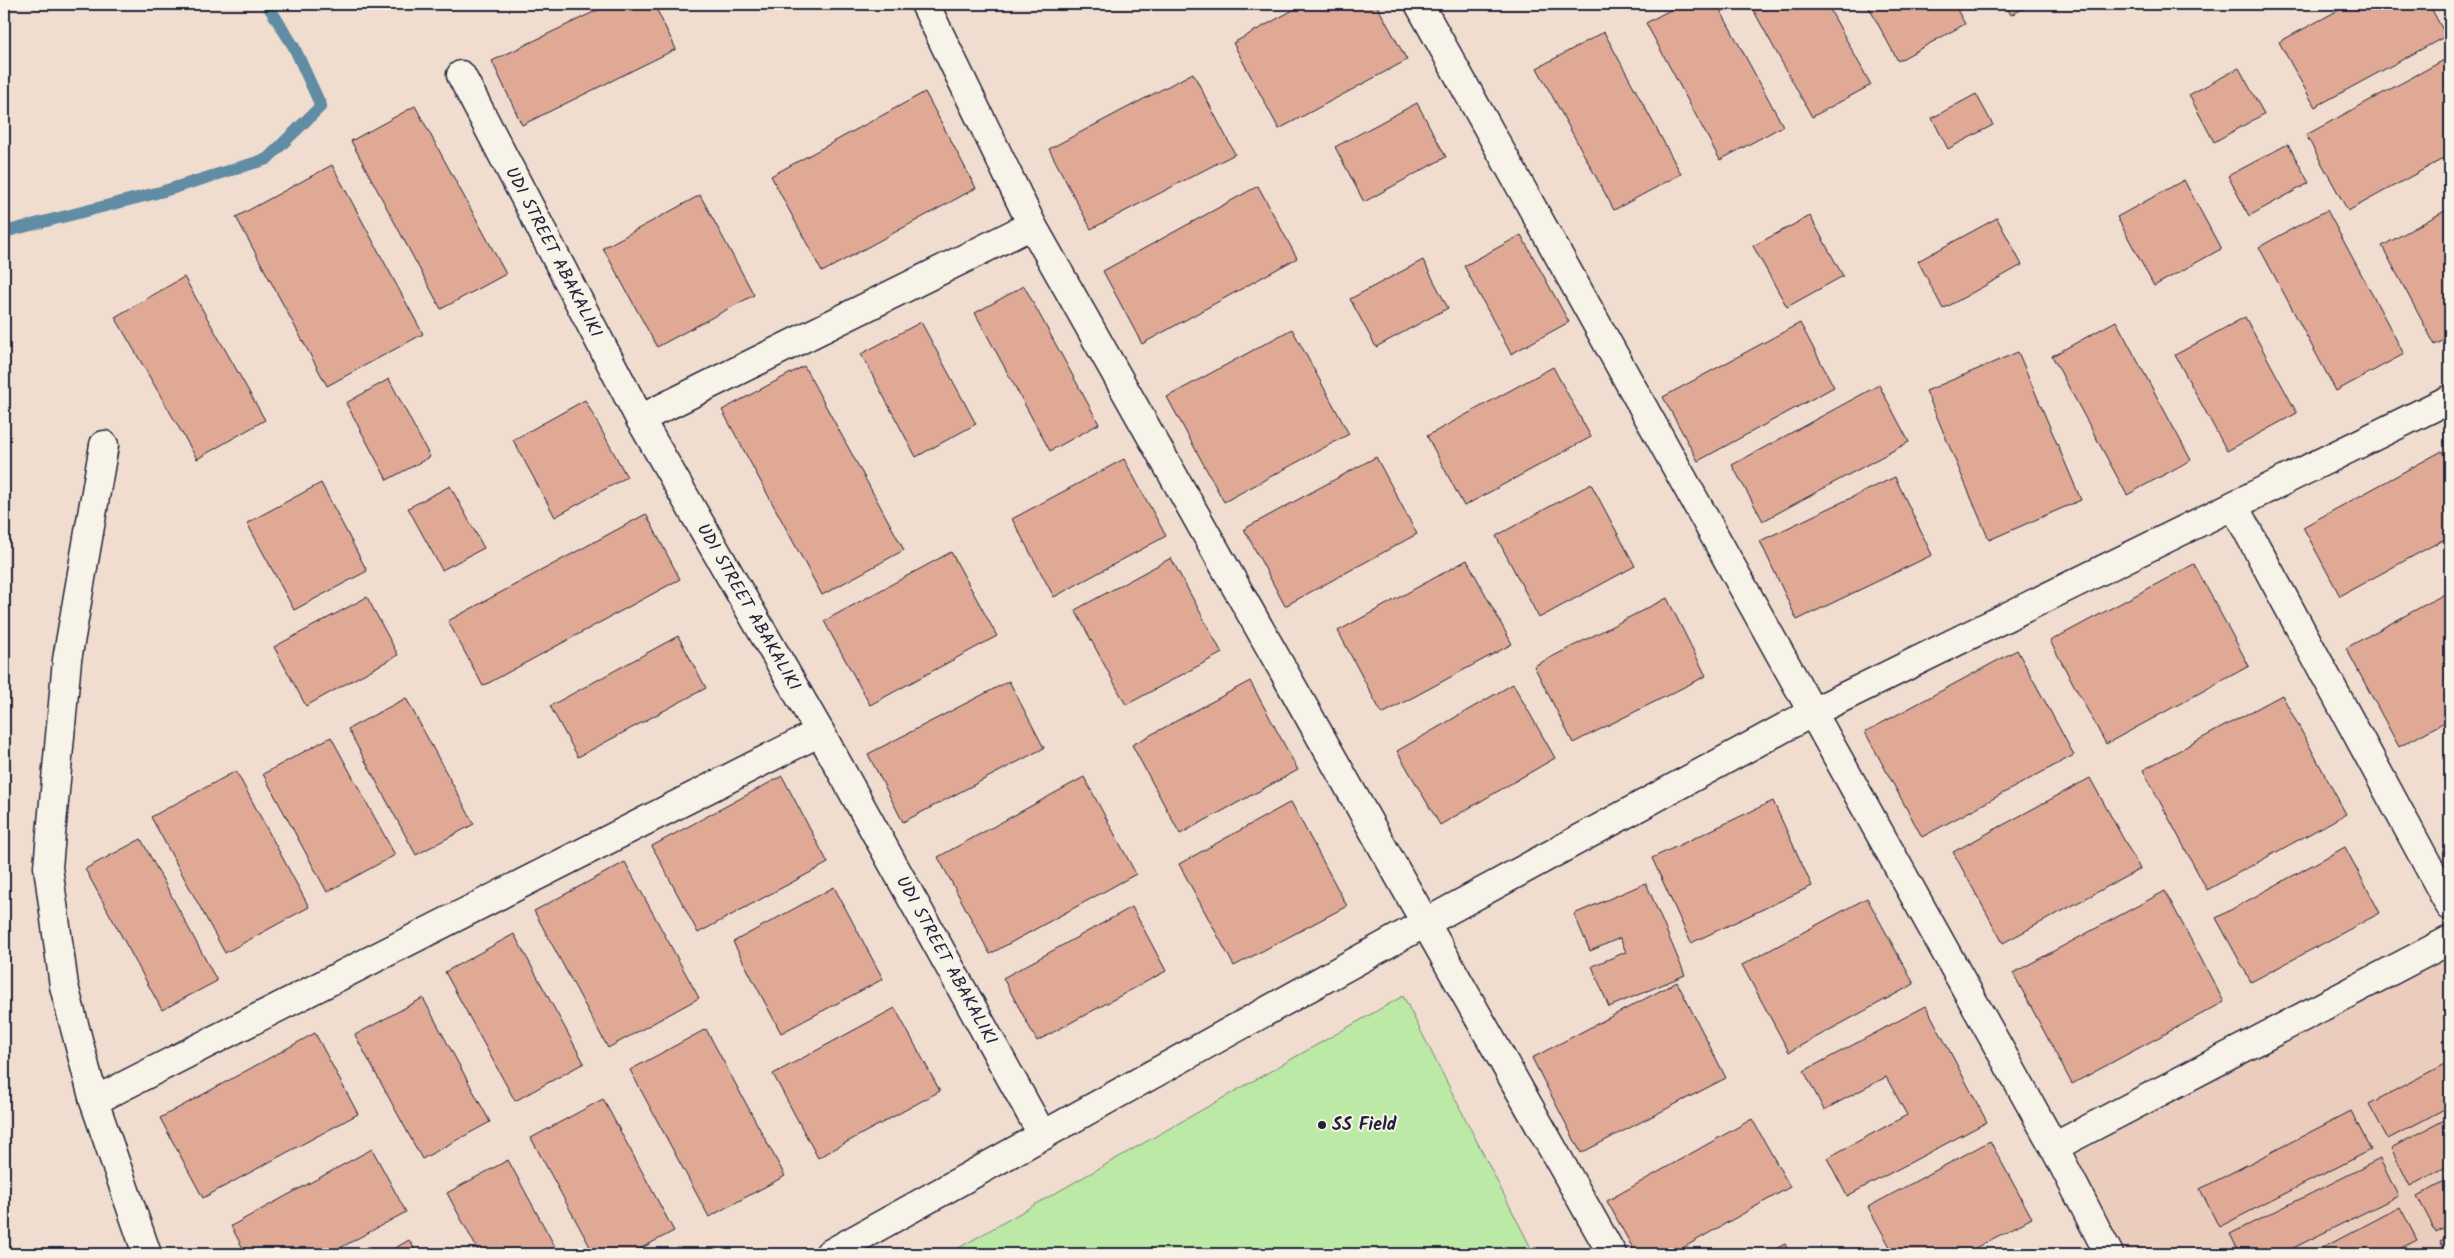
<svg xmlns="http://www.w3.org/2000/svg" width="2454" height="1258" font-family="Kalam,sans-serif">
<rect width="100%" height="100%" fill="#f0ddcf"/>
<filter id="ink" filterUnits="userSpaceOnUse"><feTurbulence type="fractalNoise" baseFrequency=".02" numOctaves="2"/><feDisplacementMap in="SourceGraphic" scale="10" xChannelSelector="R" yChannelSelector="G"/><feConvolveMatrix kernelMatrix="1 2 1 2 8 2 1 2 1" color-interpolation-filters="sRGB"/></filter>
<g filter="url(#ink)">
<!-- built -->
<polygon fill="#ebcdbe" points="2450,949 2450,1254 2120,1254 2068,1159"/>
<!-- green -->
<polygon fill="#bde9a6" stroke="#708670" points="1403,996 1534,1254 948,1254"/>
<g fill="none" stroke-linecap="round" stroke-linejoin="round">
<!-- stream -->
<polyline stroke="#608ca4" stroke-width="12" points="4,232 164,191 267,159 321,106 294,47 267,4"/>
</g>
<!-- building -->
<g fill="#dfa995" stroke="#22223b">
<polygon points="610,4 654,4 676,49 522,125 492,61"/>
<polygon points="1304,4 1376,4 1407,60 1279,129 1233,43"/>
<polygon points="1681,4 1717,4 1783,126 1720,160 1646,23"/>
<polygon points="1750,4 1827,4 1871,85 1812,117"/>
<polygon points="1867,4 1954,4 1965,24 1898,61"/>
<polygon points="2005,4 2032,4 2011,15"/>
<polygon points="2350,4 2429,4 2446,36 2315,107 2279,42"/>
<polygon points="1604,32 1681,174 1614,210 1537,68"/>
<polygon points="2444,60 2450,72 2450,155 2348,211 2306,135"/>
<polygon points="2239,68 2264,114 2214,142 2189,95"/>
<polygon points="1193,73 1235,154 1091,229 1049,149"/>
<polygon points="925,92 976,188 822,272 771,176"/>
<polygon points="1976,94 1993,125 1948,149 1932,118"/>
<polygon points="1417,103 1446,157 1364,202 1335,147"/>
<polygon points="415,106 506,274 441,309 351,141"/>
<polygon points="2288,144 2309,183 2249,216 2228,176"/>
<polygon points="332,165 423,334 327,386 236,217"/>
<polygon points="2184,180 2221,249 2154,286 2117,217"/>
<polygon points="1258,186 1297,258 1142,344 1103,271"/>
<polygon points="700,195 754,295 657,347 603,248"/>
<polygon points="2450,208 2450,337 2435,345 2382,246"/>
<polygon points="2327,210 2404,354 2336,391 2259,247"/>
<polygon points="1810,216 1843,276 1787,307 1753,246"/>
<polygon points="1997,218 2022,265 1943,309 1918,261"/>
<polygon points="1521,235 1569,322 1511,354 1464,266"/>
<polygon points="1423,260 1448,308 1376,347 1350,299"/>
<polygon points="184,277 265,420 197,459 115,317"/>
<polygon points="1024,286 1099,424 1050,451 975,313"/>
<polygon points="2245,317 2297,413 2227,451 2175,355"/>
<polygon points="2116,321 2191,460 2127,495 2052,356"/>
<polygon points="921,322 976,424 916,457 861,354"/>
<polygon points="1800,323 1834,387 1698,461 1663,397"/>
<polygon points="1292,329 1349,434 1224,502 1167,397"/>
<polygon points="2018,352 2081,500 1989,540 1926,391"/>
<polygon points="804,366 904,550 822,595 722,410"/>
<polygon points="1553,367 1591,437 1464,506 1427,436"/>
<polygon points="389,379 430,457 387,480 346,403"/>
<polygon points="1879,385 1909,442 1763,521 1732,465"/>
<polygon points="585,400 627,477 555,517 513,440"/>
<polygon points="2442,451 2450,467 2450,536 2340,596 2303,527"/>
<polygon points="1376,457 1417,534 1285,606 1244,529"/>
<polygon points="1124,459 1166,536 1054,597 1012,519"/>
<polygon points="1895,477 1932,555 1797,620 1760,541"/>
<polygon points="321,483 367,571 294,610 247,523"/>
<polygon points="1591,484 1635,566 1539,618 1496,536"/>
<polygon points="450,486 484,548 442,570 408,508"/>
<polygon points="646,514 680,579 483,686 448,621"/>
<polygon points="951,552 997,636 870,705 824,621"/>
<polygon points="1171,558 1222,653 1126,705 1075,610"/>
<polygon points="1467,560 1512,644 1382,714 1338,631"/>
<polygon points="2194,564 2249,666 2106,744 2050,641"/>
<polygon points="4,588 10,648 4,649"/>
<polygon points="2450,591 2450,719 2399,747 2346,648"/>
<polygon points="367,597 398,655 306,706 274,647"/>
<polygon points="1667,598 1706,676 1573,743 1534,666"/>
<polygon points="678,636 706,688 578,757 550,706"/>
<polygon points="2017,650 2074,755 1922,837 1865,732"/>
<polygon points="1009,681 1044,748 903,822 868,754"/>
<polygon points="1250,681 1298,770 1180,834 1132,745"/>
<polygon points="1513,684 1555,758 1440,825 1397,751"/>
<polygon points="2282,695 2346,814 2207,890 2143,770"/>
<polygon points="406,698 474,824 416,855 348,729"/>
<polygon points="331,737 395,855 327,892 263,774"/>
<polygon points="236,771 309,907 225,953 151,817"/>
<polygon points="782,776 828,863 698,933 652,846"/>
<polygon points="1084,777 1136,874 990,954 938,857"/>
<polygon points="2090,778 2140,869 2003,943 1953,852"/>
<polygon points="1773,801 1812,886 1691,943 1652,858"/>
<polygon points="1291,802 1347,906 1234,966 1179,864"/>
<polygon points="141,839 217,981 162,1010 85,869"/>
<polygon points="2345,847 2380,913 2251,982 2216,918"/>
<polygon points="625,862 699,998 608,1048 534,911"/>
<polygon points="1646,883 1685,975 1609,1007 1592,966 1626,952 1620,938 1590,951 1574,914"/>
<polygon points="834,887 883,979 781,1033 733,942"/>
<polygon points="2165,891 2224,1002 2072,1084 2013,973"/>
<polygon points="1867,898 1914,984 1789,1052 1742,965"/>
<polygon points="1132,907 1166,971 1037,1041 1003,978"/>
<polygon points="514,934 584,1063 515,1101 445,972"/>
<polygon points="1677,982 1726,1078 1581,1153 1532,1058"/>
<polygon points="423,998 490,1122 422,1159 355,1035"/>
<polygon points="1926,1006 1987,1122 1847,1196 1827,1158 1907,1115 1886,1077 1824,1110 1804,1071"/>
<polygon points="895,1008 940,1091 818,1158 773,1074"/>
<polygon points="706,1029 785,1176 709,1217 630,1070"/>
<polygon points="315,1033 358,1114 203,1198 160,1118"/>
<polygon points="2450,1061 2450,1106 2388,1139 2369,1104"/>
<polygon points="603,1099 674,1231 630,1254 594,1254 531,1138"/>
<polygon points="2351,1111 2371,1150 2219,1227 2200,1189"/>
<polygon points="2450,1117 2450,1165 2410,1186 2391,1148"/>
<polygon points="1752,1119 1790,1187 1672,1254 1636,1254 1607,1201"/>
<polygon points="1990,1141 2032,1218 1964,1254 1894,1254 1868,1207"/>
<polygon points="372,1149 406,1212 329,1254 246,1254 231,1226"/>
<polygon points="2380,1159 2398,1196 2281,1254 2240,1254 2230,1234"/>
<polygon points="508,1160 559,1254 480,1254 447,1193"/>
<polygon points="2450,1178 2450,1224 2436,1232 2417,1196"/>
<polygon points="2400,1207 2417,1240 2389,1254 2311,1254"/>
<polygon points="2450,1236 2450,1254 2447,1254 2440,1241"/>
<polygon points="409,1240 418,1254 385,1254"/>
<polygon points="1785,1244 1790,1254 1765,1254"/>
</g>
<g fill="none" stroke-linecap="round" stroke-linejoin="round">
<!-- minor casing -->
<g stroke="#22223b" stroke-width="31">
<g id="minor">
<polyline points="925,4 1032,225 1612,1254"/>
<polyline points="1419,4 2054,1147 2109,1254"/>
<path id="s1" d="M461 75 640 419 820 732 1043 1136"/>
<polyline points="640,419 1032,225"/>
<polyline points="104,445 67,660 48,867 64,986 94,1101 147,1254"/>
<polyline points="2234,506 2450,906"/>
<polyline points="94,1101 820,732"/>
<polyline points="2054,1147 2450,940"/>
<polyline points="829,1254 1425,923 1813,712 2450,399"/>
</g>
</g>
<!-- minor -->
<use href="#minor" stroke="#f7f3e8" stroke-width="28"/>
</g>
</g>
<!-- markers -->
<circle fill="#22223b" stroke="#f7f3e8" stroke-width="2" cx="1322" cy="1125" r="5"/>
<g text-anchor="middle" dominant-baseline="central" stroke-width="4" stroke-linejoin="round" paint-order="stroke">
<!-- street labels -->
<g font-size="18" fill="#22223b" stroke="#f7f3e8">
<text stroke="none"><textPath href="#s1" startOffset="200">UDI STREET ABAKALIKI</textPath></text>
<text stroke="none"><textPath href="#s1" startOffset="605">UDI STREET ABAKALIKI</textPath></text>
<text stroke="none"><textPath href="#s1" startOffset="1010">UDI STREET ABAKALIKI</textPath></text>
</g>
<!-- poi labels -->
<g font-size="18" font-weight="bold" fill="#22223b" stroke="#f7f3e8" text-anchor="start">
<text x="1332" y="1125">SS Field</text>
</g>
</g>
<!-- margin -->
<rect width="2454" height="1258" fill="none" stroke="#f7f3e8" stroke-width="20"/>
<rect x="10" y="10" width="2434" height="1238" fill="none" stroke="#22223b" stroke-width="2" filter="url(#ink)"/>
</svg>
